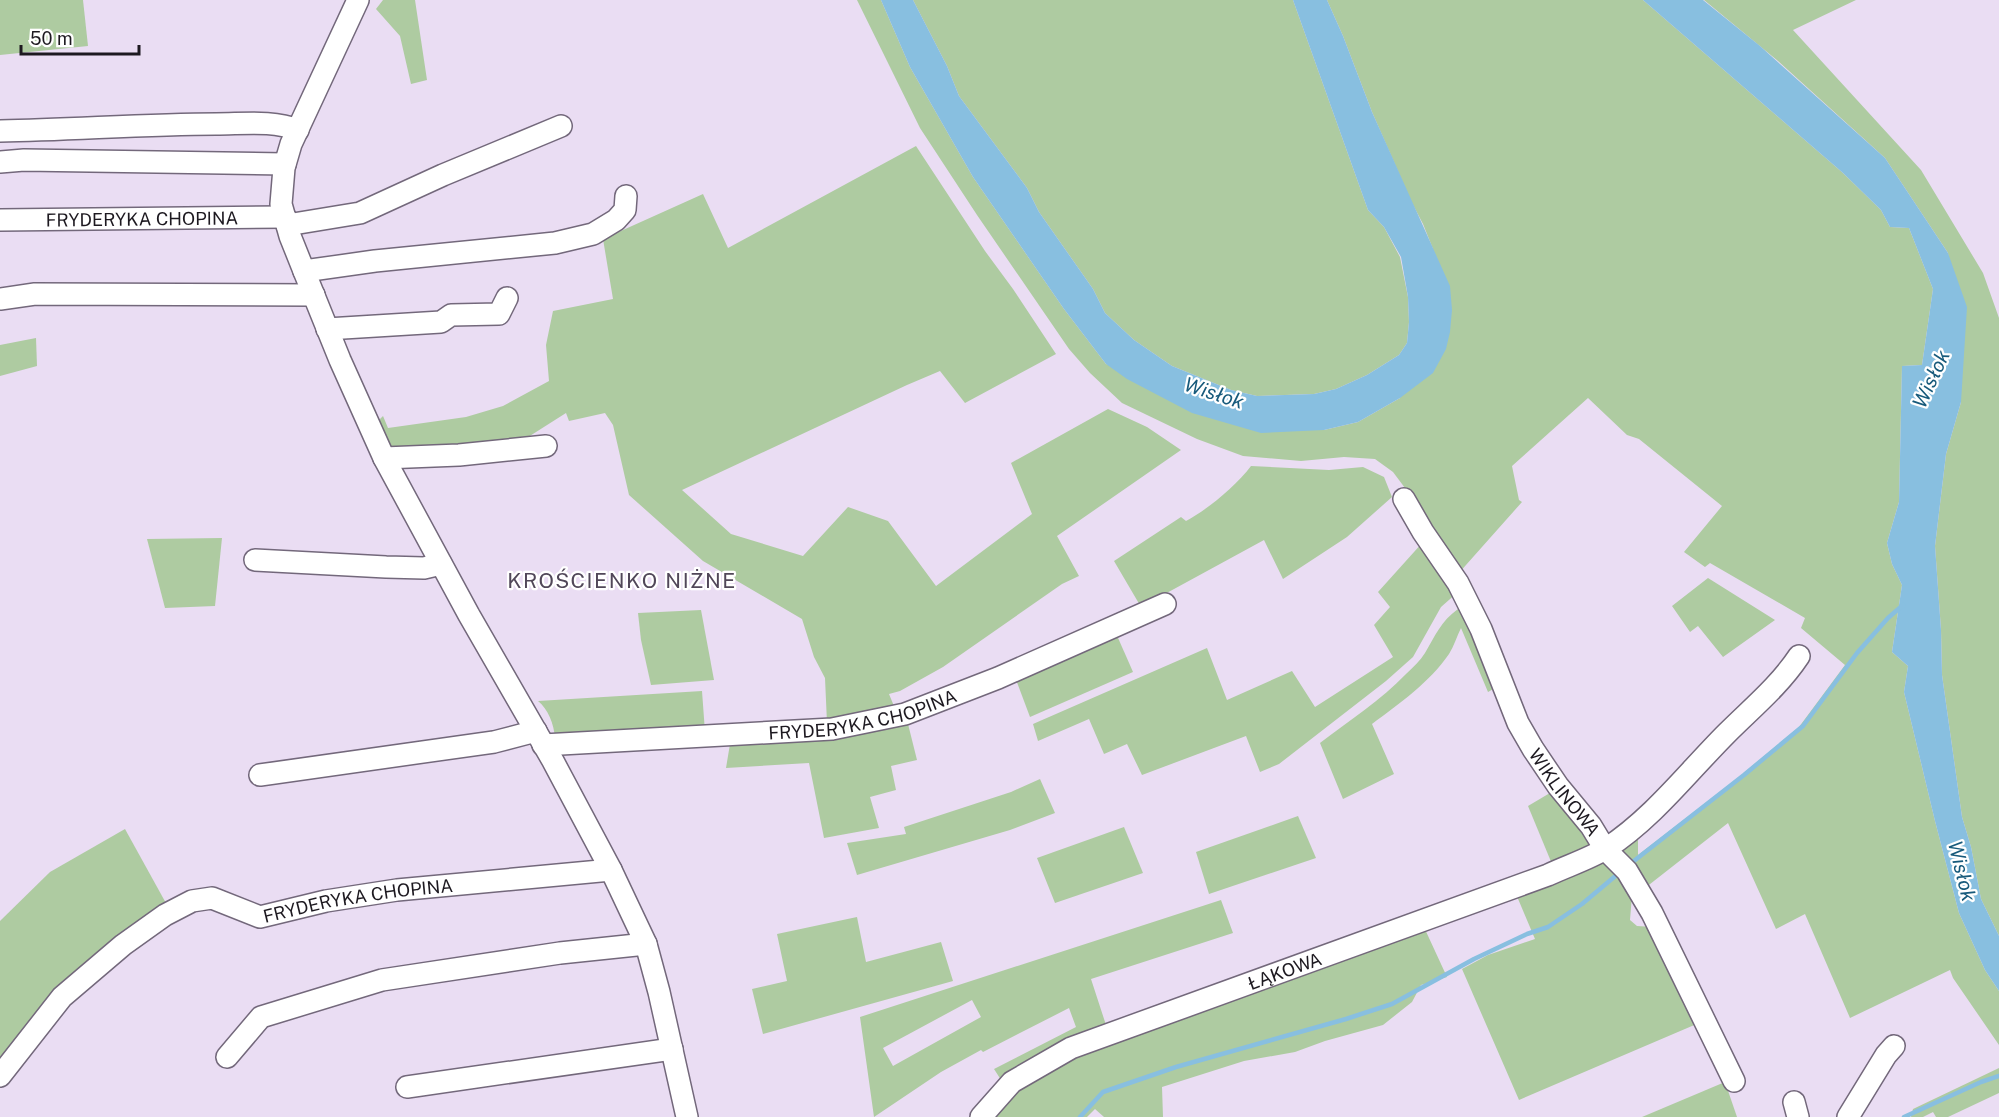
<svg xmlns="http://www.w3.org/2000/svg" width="1999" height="1117" font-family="'Public Sans',sans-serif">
<rect width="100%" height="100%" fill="#eaddf3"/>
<!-- green -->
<g fill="#aecba1" fill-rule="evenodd">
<polygon points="0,0 83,0 88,46 0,55"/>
<polygon points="383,0 415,0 427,80 411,84 400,36 376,9"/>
<polygon points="857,0 881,0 910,67 973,177 1064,309 1106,364 1324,430 1358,422 1400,398 1433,249 1423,224 1411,201 1372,112 1343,36 1327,0 1643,0 1843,173 1881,210 1890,227 1909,228 1933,289 1922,365 1902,366 1899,502 1887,543 1892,564 1902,585 1892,652 1908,666 1904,692 1935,821 1959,913 1985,970 1999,991 1999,1045 1953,978 1950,970 1850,1018 1805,914 1776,929 1728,823 1645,888 1618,849 1638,830 1638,855 1733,782 1799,727 1845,665 1801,628 1805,618 1710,563 1705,567 1684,552 1722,506 1639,439 1627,435 1588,398 1512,466 1519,500 1522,502 1458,574 1408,492 1393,472 1375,459 1344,457 1301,461 1243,456 1197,439 1122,403 1090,373 1069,349 977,215 920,128"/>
<polygon points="913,0 1293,0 1368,210 1384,227 1400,257 1408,297 1409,322 1407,343 1399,355 1367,375 1336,389 1314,394 1257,396 1231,390 1172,366 1134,340 1105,313 1093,289 1039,212 1027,188 959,96 947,66"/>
<polygon points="1704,0 1856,0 1793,30 1921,170 1983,273 1999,318 1999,936 1981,899 1971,847 1962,817 1942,675 1941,630 1935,546 1946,454 1961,402 1948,253 1885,158 1778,61"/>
<polygon points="916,146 985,251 1013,289 1056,354 965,403 940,371 907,385 682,490 731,534 803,556 848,507 888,521 936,586 1032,514 1011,463 1108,409 1147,427 1181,450 1057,536 1079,576 1062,584 943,667 900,691 889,694 896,711 827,723 825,678 814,657 802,619 703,561 629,495 613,425 605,413 569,421 566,413 514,446 393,450 379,420 383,416 388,428 466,417 503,406 549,381 546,345 553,311 613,299 603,239 703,194 728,248"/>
<polygon points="36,338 37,366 0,376 0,345"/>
<path d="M1251 466 1329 470 1363 467 1384 477 1392 497 1347 537 1283 579 1264 540 1141 607 1114 561 1181 517 1186 521C1208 509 1235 487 1251 466Z"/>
<polygon points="222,538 215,606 165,608 147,539"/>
<polygon points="1423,542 1458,592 1441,607 1413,657 1386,681 1279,764 1260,772 1246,736 1142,775 1127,744 1104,754 1089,719 1038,741 1033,724 1207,648 1227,700 1292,671 1315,707 1393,657 1374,625 1390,607 1378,592"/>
<polygon points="1708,578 1775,620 1723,657 1698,626 1690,632 1672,606"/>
<path d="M1458 609H1464L1497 687 1488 692 1461 628C1457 636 1454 646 1449 654 1429 683 1400 703 1372 724L1394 774 1343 799 1320 743C1349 721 1381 700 1406 674 1413 667 1420 661 1425 653 1435 636 1441 621 1458 609Z"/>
<polygon points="701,610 714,680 651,685 641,640 638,613"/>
<polygon points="1115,631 1133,672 1030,717 1015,677"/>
<path d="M702 691 705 732 555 738C554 724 548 709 538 701Z"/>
<polygon points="907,720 917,760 891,766 896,790 870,797 879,828 824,838 809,763 726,768 731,738"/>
<polygon points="1040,779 1055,813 1010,830 857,875 847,843 906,834 904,827 1011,792"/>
<polygon points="1555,790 1591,844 1588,849 1552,864 1528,806"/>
<polygon points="1298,816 1316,858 1209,894 1196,852"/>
<polygon points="1124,827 1143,873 1055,903 1037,858"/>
<polygon points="125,829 167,905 0,1066 0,921 50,872"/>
<polygon points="1608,859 1632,895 1630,920 1637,926 1653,927 1699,1023 1519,1100 1462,969 1488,955 1535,939 1516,894"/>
<path d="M1221 900 1233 933 1091 979 1106 1025 1003 1083 994 1069 1076 1027 1069 1008 983 1052 981 1050 941 1072 874 1117 860 1017ZM972 1000 981 1017 893 1066 883 1048Z"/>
<polygon points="857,917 866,962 941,942 953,981 763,1034 752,989 787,981 777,934"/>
<polygon points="1423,925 1447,977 1421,985 1412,1002 1383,1025 1325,1041 1295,1052 1244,1061 1162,1087 1163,1117 1104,1117 1095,1109 1087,1117 990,1117 1014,1092 1054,1062 1308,973"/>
<polygon points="1999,1068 1999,1093 1948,1117 1936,1117 1933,1112 1923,1117 1911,1117 1913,1109"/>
<polygon points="1725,1082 1737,1117 1642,1117"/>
</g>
<!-- water -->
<g fill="#88bfe0">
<polygon points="881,0 913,0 947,66 959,96 1027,188 1039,212 1093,289 1105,313 1134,340 1172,366 1231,390 1257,396 1314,394 1336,389 1367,375 1399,355 1407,343 1409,322 1408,297 1401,257 1384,227 1368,210 1293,0 1327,0 1343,36 1372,112 1450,286 1452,310 1450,332 1446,349 1433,373 1400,398 1358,422 1324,430 1261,433 1192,413 1127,379 1106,364 1064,309 973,177 910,67"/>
<polygon points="1643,0 1703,0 1760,46 1885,158 1948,253 1967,307 1961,402 1946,454 1935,546 1941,630 1942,675 1962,817 1971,847 1981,899 1999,936 1999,991 1985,970 1959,913 1935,821 1904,692 1908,666 1892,652 1902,585 1892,564 1887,543 1899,502 1902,366 1922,365 1933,289 1909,228 1890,227 1881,210 1843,173"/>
</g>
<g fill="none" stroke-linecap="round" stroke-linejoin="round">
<!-- stream -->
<g stroke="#88bfe0" stroke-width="4.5">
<polyline points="1630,864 1744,775 1803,726 1857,653 1888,618 1903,605"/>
<polyline points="1080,1117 1103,1092 1176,1067 1346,1019 1392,1004 1474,959 1527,934 1548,927 1582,904 1619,873"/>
<polyline points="1904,1117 1981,1082 1999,1076"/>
</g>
<!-- minor casing -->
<g stroke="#73687b" stroke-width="24">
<g id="minor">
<polyline points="358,0 291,144 284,168 281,204 290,236 304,271 340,360 384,458 469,615 553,761 611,870 646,944 659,992 687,1117"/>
<path d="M0 131C72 130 144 124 216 124 244 124 273 120 298 130"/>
<polyline points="0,162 24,160 285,164"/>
<path id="s1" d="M0 220 285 217"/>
<polyline points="287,225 360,213 443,175 561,126"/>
<polyline points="304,271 375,261 555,243 593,234 616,220 625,210 626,196"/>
<polyline points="0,299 35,294 314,295"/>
<polyline points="327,329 441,322 451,315 499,314 507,298"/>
<polyline points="384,458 459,455 546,446"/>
<path id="s2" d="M1404 499 1423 532 1458 583 1481 629 1518 723 1533 749 1558 786 1591 826 1605 849 1627 871 1652 913 1734 1081"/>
<polyline points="255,560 386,567 424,568 441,564"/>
<path id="s3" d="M543 745 832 729 905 714 998 678 1165 604"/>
<polyline points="260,775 494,742 536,731"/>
<polyline points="227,1057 261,1017 382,980 560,953 646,944"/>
<path id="s4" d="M0 1076 62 997 123 945 165 915 192 901 212 898 260 917 326 901 397 890 611 870"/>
<polyline points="407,1087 672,1049"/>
<polyline points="1794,1102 1798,1117"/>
<path id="s5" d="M981 1117 1012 1082 1071 1048 1548 875C1567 866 1589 859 1607 848 1653 818 1688 772 1727 733 1752 708 1779 686 1799 656"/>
<polyline points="1848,1117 1886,1055 1894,1046"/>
</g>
</g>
<!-- minor -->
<use href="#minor" stroke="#fff" stroke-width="21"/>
</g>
<g text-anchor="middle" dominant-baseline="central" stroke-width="4.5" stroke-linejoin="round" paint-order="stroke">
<!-- street labels -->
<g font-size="18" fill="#1d1920" stroke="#fff">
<text stroke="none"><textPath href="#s1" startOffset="142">FRYDERYKA CHOPINA</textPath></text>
<text stroke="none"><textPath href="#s3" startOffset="322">FRYDERYKA CHOPINA</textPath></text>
<text stroke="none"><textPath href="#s2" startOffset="336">WIKLINOWA</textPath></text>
<text stroke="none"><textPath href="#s4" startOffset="434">FRYDERYKA CHOPINA</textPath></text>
<text stroke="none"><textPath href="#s5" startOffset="342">ŁĄKOWA</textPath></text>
</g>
<!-- water labels -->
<g font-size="20" font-style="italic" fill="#175a7b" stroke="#fff">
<text transform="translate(1931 379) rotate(-65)">Wisłok</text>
<text transform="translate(1214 393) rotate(18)">Wisłok</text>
<text transform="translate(1962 871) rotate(76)">Wisłok</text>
</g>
<!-- quarter labels -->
<g font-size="21" letter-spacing="1.5" fill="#514759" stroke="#fff">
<text x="622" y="580">KROŚCIENKO NIŻNE</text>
</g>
</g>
<!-- scale -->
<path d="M21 45v9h118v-9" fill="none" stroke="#1d1920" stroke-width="3"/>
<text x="30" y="45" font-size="18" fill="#1d1920" stroke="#ffffff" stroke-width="4.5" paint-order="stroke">50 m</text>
</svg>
